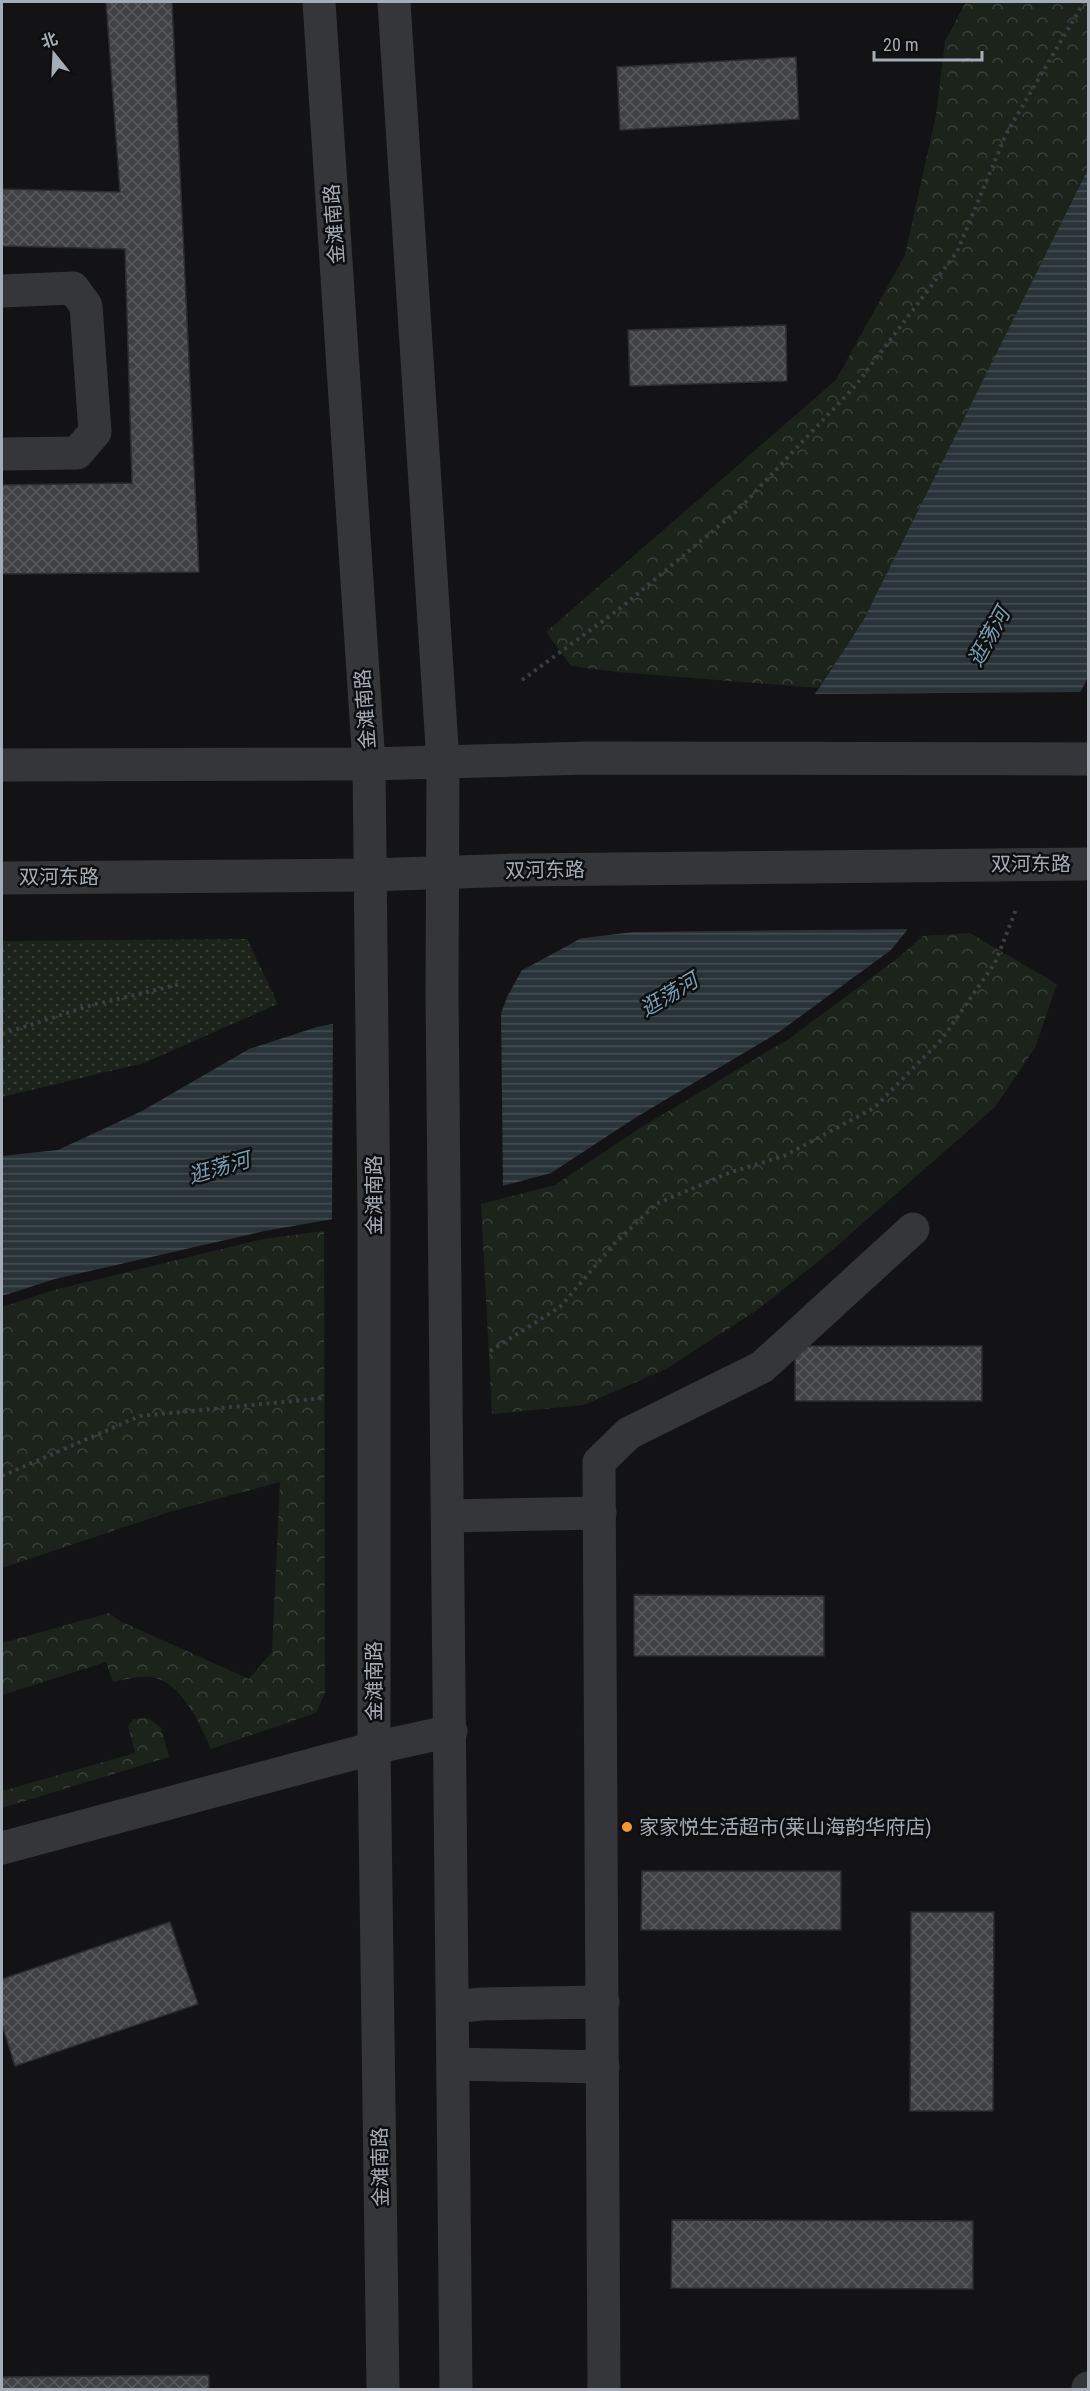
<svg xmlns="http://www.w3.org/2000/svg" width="1090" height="2391" font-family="'Roboto Condensed','Noto Sans SC',sans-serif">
<defs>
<pattern id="grass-dots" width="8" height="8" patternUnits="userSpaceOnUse" patternTransform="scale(1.5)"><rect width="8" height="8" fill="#1b231b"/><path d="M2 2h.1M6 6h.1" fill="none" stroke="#39403a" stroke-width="1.8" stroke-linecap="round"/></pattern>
<pattern id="forest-crowns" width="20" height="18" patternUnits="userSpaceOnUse" patternTransform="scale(1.5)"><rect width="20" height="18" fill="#1b231b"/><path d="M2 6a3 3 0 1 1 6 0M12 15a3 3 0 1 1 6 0" fill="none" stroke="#39403a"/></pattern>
<pattern id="water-rules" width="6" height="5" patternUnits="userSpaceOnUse" patternTransform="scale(1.5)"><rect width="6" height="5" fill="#293439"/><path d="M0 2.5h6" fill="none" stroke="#454f53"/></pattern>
<pattern id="building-cross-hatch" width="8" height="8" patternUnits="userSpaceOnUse" patternTransform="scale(1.5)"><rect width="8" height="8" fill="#3f4145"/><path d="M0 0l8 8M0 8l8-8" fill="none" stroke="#585a5e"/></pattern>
</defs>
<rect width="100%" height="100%" fill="#131315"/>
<!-- grass -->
<polygon fill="url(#grass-dots)" points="247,939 278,1004 144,1063 2,1097 2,941"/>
<!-- forest -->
<g fill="url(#forest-crowns)">
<polygon points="966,2 1088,2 1088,169 864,619 818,688 617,672 571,666 546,632 836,380 905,255 936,115 945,41"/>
<polygon points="970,933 1057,984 1035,1048 995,1107 829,1253 757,1310 668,1368 584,1405 492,1414 481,1204 555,1185 642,1127 790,1038 898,958 923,936"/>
<path d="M324 1231 325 1693 316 1713 211 1749C200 1724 181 1680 150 1677 138 1676 124 1680 113 1682L106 1662 2 1695V1643L109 1613 120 1621 249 1679 272 1652 280 1482 169 1512 2 1568V1307L54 1290 263 1239Z"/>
<polygon points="148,1718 161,1728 169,1757 2,1808 2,1791 135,1753 128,1726 133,1719"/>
</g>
<!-- water -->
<polygon fill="url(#water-rules)" points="1088,169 1088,677 1050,753 891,950 779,1032 635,1118 551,1173 469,1195 265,1231 55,1279 2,1296 2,1156 58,1150 142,1111 249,1049 317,1027 453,1000 498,983 571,944 668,884 736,815 864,619"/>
<!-- pier -->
<g fill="#131315">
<polygon points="1084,692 1052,755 912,929 633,932 575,939 666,881 733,813 810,694"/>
<polygon points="524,966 507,997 501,1014 503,1189 469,1198 332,1222 333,1020 452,997 497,981"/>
</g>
<!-- building -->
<g fill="url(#building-cross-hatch)" stroke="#2d2d31" stroke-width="1.5">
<polygon points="106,2 172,2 199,572 2,574 2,485 132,483 125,249 2,246 2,189 120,192"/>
<polygon points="796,57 799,119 620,130 617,67"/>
<polygon points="786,325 787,381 630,386 628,330"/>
<rect x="795" y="1346" width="187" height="55"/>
<polygon points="634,1595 824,1596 824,1656 634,1656"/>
<polygon points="642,1871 841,1871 841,1930 641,1930"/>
<polygon points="911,1912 994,1912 993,2111 910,2111"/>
<polygon points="170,1922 198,2004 15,2066 2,2025 2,1979"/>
<polygon points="672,2220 973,2221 973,2289 671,2288"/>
<polygon points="209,2375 209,2390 2,2390 2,2377"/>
</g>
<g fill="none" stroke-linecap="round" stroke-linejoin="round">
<!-- path -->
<g stroke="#3a3d41" stroke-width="4" stroke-dasharray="3 4.5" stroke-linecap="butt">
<polyline points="522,680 618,610 738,510 856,385 957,252 1006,134 1084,2"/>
<polyline points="2,1034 92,1005 181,984"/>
<polyline points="490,1351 560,1307 614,1244 656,1204 731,1172 784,1156 874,1108 942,1039 995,963 1017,907"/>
<polyline points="2,1476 140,1416 324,1398"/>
</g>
<!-- minor -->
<g stroke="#34363a" stroke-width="33">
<polyline points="319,2 369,764 374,1219 374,1748 383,2390"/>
<polyline points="394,2 443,762 442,994 456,2390"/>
<polyline points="2,291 73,288 86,306 95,432 77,453 2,454"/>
<polyline points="2,765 369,764 587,758 1088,759"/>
<polyline points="2,878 369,875 519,870 1088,864"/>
<polyline points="448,1516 600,1513"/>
<polyline points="2,1848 374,1748 451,1731"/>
<polyline points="453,2007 482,2004 603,2002"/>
<polyline points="453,2064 603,2067"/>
<polyline points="604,2390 599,1462 629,1433 762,1367 913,1229"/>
<polyline points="1088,2390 1088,2388"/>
</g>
</g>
<!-- markers -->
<circle fill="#f89728" stroke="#0e0e10" stroke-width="2" cx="627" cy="1827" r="6"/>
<g text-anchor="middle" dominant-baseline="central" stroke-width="5" stroke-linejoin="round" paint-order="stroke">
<!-- street labels -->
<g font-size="20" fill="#a4acb6" stroke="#0e0e10">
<text transform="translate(334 224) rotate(-94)">金滩南路</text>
<text transform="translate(365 709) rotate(-94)">金滩南路</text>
<text x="1031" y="864">双河东路</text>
<text transform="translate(545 870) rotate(-1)">双河东路</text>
<text x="59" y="877">双河东路</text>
<text transform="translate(374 1195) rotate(-90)">金滩南路</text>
<text transform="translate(374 1681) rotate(-90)">金滩南路</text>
<text transform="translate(380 2167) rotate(-91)">金滩南路</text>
</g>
<!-- poi labels -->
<g font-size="20" fill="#a4acb6" stroke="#0e0e10" text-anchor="start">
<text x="639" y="1827">家家悦生活超市(莱山海韵华府店)</text>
</g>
<!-- water labels -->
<g font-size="21" font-style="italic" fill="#799fb2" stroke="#0e0e10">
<text transform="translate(989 637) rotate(-61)">逛荡河</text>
<text transform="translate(669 995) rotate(-31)">逛荡河</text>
<text transform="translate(219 1168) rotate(-16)">逛荡河</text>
</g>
</g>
<!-- border -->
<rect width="1090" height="2391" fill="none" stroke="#a4acb6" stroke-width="6"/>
<!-- north arrow -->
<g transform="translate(54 54) rotate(342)" stroke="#0e0e10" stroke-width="4.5" paint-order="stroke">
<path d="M0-4.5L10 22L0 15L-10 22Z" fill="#a4acb6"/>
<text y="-9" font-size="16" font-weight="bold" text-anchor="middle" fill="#a4acb6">北</text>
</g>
<!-- scale -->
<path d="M874 51v9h108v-9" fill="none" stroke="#a4acb6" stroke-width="3"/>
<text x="883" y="51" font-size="18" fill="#a4acb6" stroke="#0e0e10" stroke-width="4.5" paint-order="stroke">20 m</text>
</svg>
